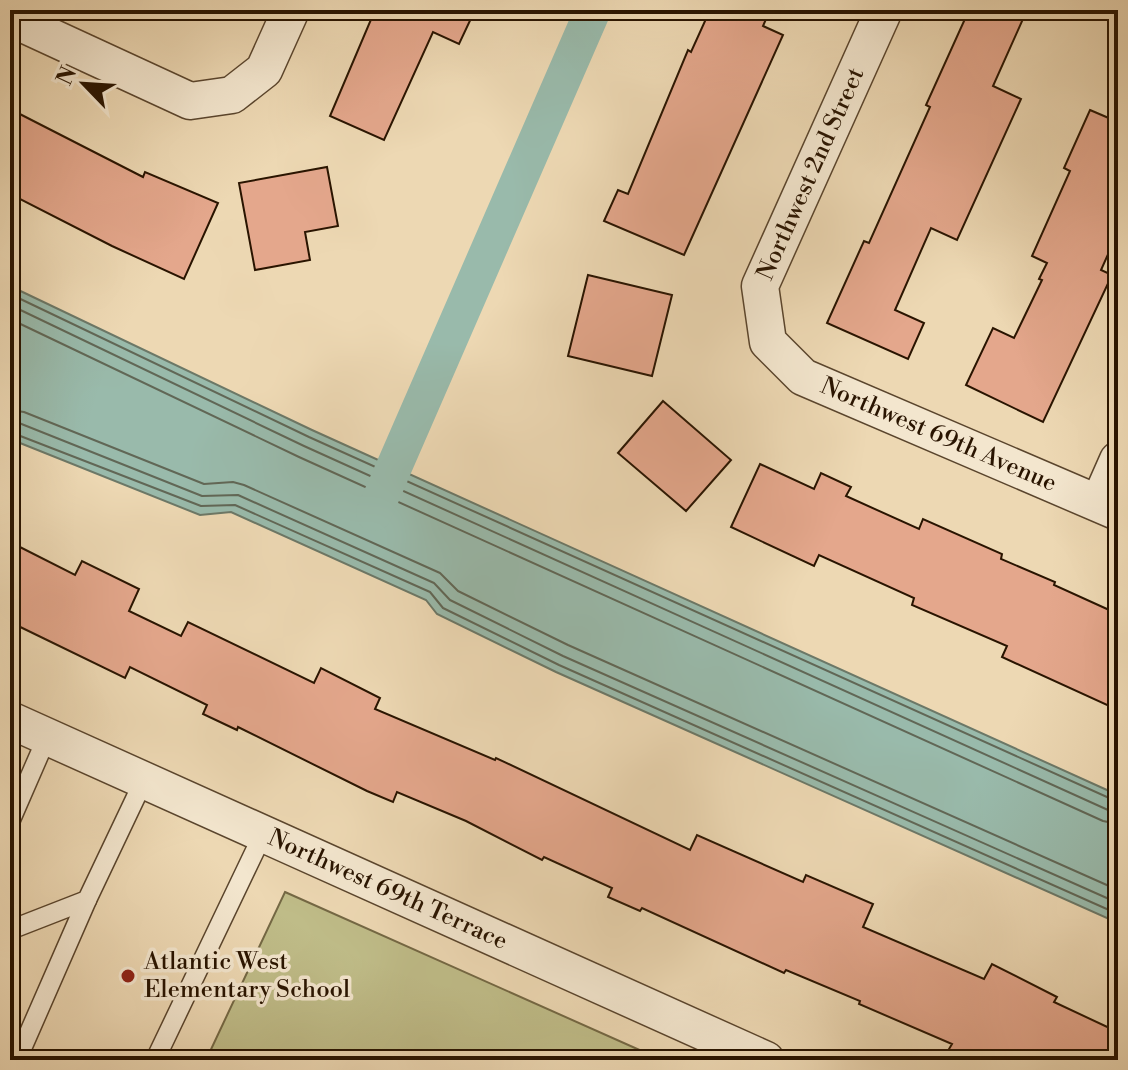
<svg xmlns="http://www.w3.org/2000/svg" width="1128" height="1070" font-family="'Libre Bodoni',serif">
<rect width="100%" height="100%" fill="#edd8b3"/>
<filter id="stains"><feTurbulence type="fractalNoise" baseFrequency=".0025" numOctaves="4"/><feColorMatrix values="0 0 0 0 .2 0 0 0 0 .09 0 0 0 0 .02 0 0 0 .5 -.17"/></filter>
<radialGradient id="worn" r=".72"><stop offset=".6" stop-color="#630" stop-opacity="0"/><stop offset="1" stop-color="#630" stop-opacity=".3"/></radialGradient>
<!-- green -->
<polygon fill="#bfbc88" stroke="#746844" stroke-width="2" points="285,892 662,1060 206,1060"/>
<!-- water -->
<polygon fill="#99baab" stroke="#6c7867" stroke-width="2" points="10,286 312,430 1118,795 1118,923 556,672 437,614 426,600 231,512 200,515 10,439"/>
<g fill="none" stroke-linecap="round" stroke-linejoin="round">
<!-- shore -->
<g stroke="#616756" stroke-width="2">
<polyline points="10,294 309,437 1118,802"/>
<polyline points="10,305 304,446 1108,810 1118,812"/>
<polyline points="10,319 299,457 1103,821 1118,824"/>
<polyline points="10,410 24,412 204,484 233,482 244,485 440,573 458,591 568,645 1118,890"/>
<polyline points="10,422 19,423 202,496 238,495 434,583 450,600 563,656 1118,903"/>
<polyline points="10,432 201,506 235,505 430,592 443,608 559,665 1118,914"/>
</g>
<!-- canal -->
<polyline stroke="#99baab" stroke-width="36" points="374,513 593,10"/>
</g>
<!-- building -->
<g fill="#e4a78c" stroke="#291400" stroke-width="2">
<polygon points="375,10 475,10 459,44 433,32 384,140 330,116"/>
<polygon points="710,10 770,10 763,26 783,35 684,255 604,221 618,190 628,194 688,50 691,52"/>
<polygon points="969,10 1027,10 993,86 1021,99 957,240 931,228 895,310 924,323 908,359 827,323 864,241 869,243 930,107 926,105"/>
<polygon points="10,109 143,177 145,172 218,203 184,279 112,246 10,194"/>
<polygon points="1090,110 1118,122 1118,232 1101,270 1112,275 1043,422 966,385 993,328 1014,338 1042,280 1039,279 1047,263 1032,256 1070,171 1064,168"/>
<polygon points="327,167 338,226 305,232 310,260 255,270 239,183"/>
<polygon points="588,275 672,295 652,376 568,356"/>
<polygon points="663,401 731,460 686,511 618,453"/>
<polygon points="760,464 814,489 821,473 851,487 846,496 919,529 923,519 1002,554 1001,559 1055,582 1054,585 1118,614 1118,710 1002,657 1007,646 912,605 914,598 819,555 814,566 731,527"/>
<polygon points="10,542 75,575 82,561 139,589 129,611 181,636 188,622 314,683 321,668 380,698 375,709 495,760 496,758 690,850 697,835 803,882 806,875 873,904 863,927 984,979 992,964 1057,997 1054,1002 1118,1032 1118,1060 970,1060 949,1049 952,1044 859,1004 860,1001 786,970 784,973 642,908 640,911 608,897 612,888 544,857 542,860 466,821 397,792 393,802 367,791 238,727 237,730 203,714 207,705 130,667 125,678 10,622"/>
</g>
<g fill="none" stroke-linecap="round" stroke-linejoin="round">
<!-- lane casing -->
<g stroke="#5a452d" stroke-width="21">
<g id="lane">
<polyline points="10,822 47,737"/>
<polyline points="10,930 87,900 144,780"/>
<polyline points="17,1060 87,900"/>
<polyline points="155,1060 263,834"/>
</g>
</g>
<!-- street casing -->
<g stroke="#5a452d" stroke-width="39">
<g id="street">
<path id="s1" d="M884 10 760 286 768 342 803 377 1118 512"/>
<polyline points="10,18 190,101 232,95 264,70 291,10"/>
<polyline points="1099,503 1118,460"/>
<path id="s2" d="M10 720 766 1060"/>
</g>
</g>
<!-- lane -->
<use href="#lane" stroke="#f3e6ce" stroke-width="18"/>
<!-- street -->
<use href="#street" stroke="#f3e6ce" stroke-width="36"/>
</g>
<!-- markers -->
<circle fill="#8f2418" stroke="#f3e6ce" stroke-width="3" cx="128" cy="976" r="8"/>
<g text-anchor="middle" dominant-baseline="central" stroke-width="7" stroke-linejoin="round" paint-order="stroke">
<!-- street labels -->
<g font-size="24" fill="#291400" stroke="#f3e6ce">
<text transform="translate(811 174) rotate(-66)">Northwest 2nd Street</text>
<text stroke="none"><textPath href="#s1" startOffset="556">Northwest 69th Avenue</textPath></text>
<text stroke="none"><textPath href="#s2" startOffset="414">Northwest 69th Terrace</textPath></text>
</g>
<!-- poi labels -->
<g font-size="24" fill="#291400" stroke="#f3e6ce" text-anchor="start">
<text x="144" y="962">Atlantic West<tspan x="144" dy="28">Elementary School</tspan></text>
</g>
</g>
<!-- margin -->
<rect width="1128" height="1070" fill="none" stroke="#edd8b3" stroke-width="40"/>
<rect x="12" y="12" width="1104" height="1046" fill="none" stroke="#291400" stroke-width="4"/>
<rect x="20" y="20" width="1088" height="1030" fill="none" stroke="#291400" stroke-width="2"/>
<!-- north arrow -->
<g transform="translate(84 84) rotate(295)" stroke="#f3e6ce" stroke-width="6" paint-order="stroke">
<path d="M0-6L14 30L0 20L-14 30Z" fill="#291400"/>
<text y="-12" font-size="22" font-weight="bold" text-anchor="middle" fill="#291400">N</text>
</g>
<rect width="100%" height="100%" filter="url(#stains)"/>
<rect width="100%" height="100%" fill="url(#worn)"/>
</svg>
